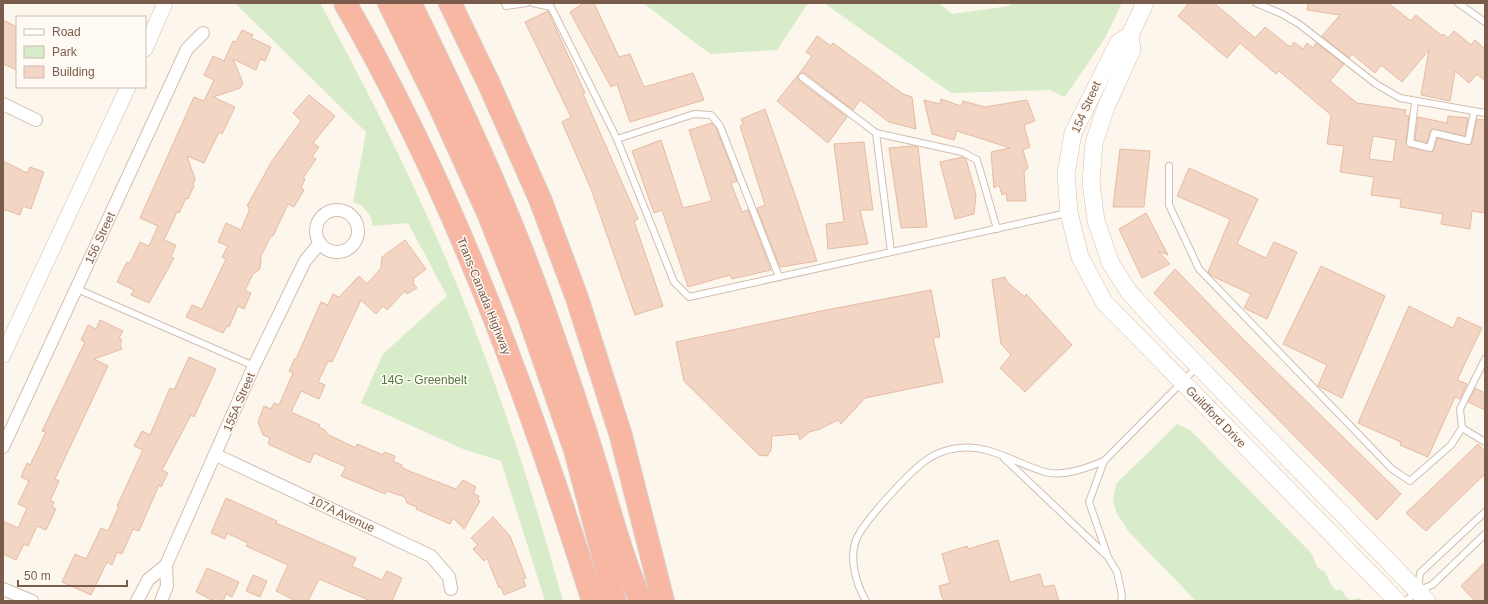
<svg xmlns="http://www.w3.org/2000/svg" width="1488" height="604" font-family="Arial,sans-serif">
<rect width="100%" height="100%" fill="#fdf6ec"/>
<!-- green -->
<g fill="#d8ecc9">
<path d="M235 3H320C360 76 398 150 432 227 486 347 528 474 563 601H545L501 461 463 449 361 403 383 354 447 296 408 223 373 226C371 214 364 205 353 202L366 132Z"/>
<polygon points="643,3 808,3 777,50 710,54"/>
<polygon points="824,3 939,3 952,14 1009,6 1011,3 1122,3 1105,38 1065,97 1049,90 951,93"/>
<polygon points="1177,424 1190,430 1312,554 1317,567 1325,572 1332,586 1336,590 1342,590 1346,597 1351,600 1359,598 1364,601 1196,601 1129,532 1117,514 1113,501 1116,484"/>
</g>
<!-- building -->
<g fill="#f3d5c3" stroke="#e6bba3" fill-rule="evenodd">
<polygon points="584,3 594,3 619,57 630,54 644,87 693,73 704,100 630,122 617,84 611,87 570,12"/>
<path d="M1189 3H1214L1255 38 1265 27 1290 47 1294 42 1303 49 1307 43 1313 48 1316 43 1344 64 1330 81 1357 103 1406 110 1405 115 1409 116 1406 142 1409 147 1432 152 1434 149 1437 138 1470 145 1472 142 1477 119 1485 120V213L1472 211 1470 229 1441 224 1443 214 1400 207 1401 199 1371 195 1374 177 1340 172 1344 146 1327 144 1331 115 1279 71 1276 74 1240 43 1227 58 1178 16ZM1373 136 1396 140 1393 162 1369 159Z"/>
<polygon points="1308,3 1388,3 1411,21 1416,15 1442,36 1443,34 1448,38 1454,31 1471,45 1475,40 1485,49 1485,81 1477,74 1469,83 1455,71 1450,101 1421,95 1429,50 1402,82 1381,65 1375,73 1352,54 1349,58 1322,36 1340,15 1307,10"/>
<polygon points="548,11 585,93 583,94 638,219 634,221 663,306 635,315 591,189 562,122 571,117 525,22"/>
<polygon points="3,20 17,27 17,70 3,64"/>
<polygon points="242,30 253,35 251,38 271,47 265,61 260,59 256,70 233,59 243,83 240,88 213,97 235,107 222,134 219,132 204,163 187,156 195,179 193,185 194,186 188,199 186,198 179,213 177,212 164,240 176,245 171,257 174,258 149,303 131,295 134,290 117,282 127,262 130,263 140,242 149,246 158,226 140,218 194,97 204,101 214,80 204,75 213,56 224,61 233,41 236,42"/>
<polygon points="817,36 831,46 833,43 903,94 912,97 916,129 889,122 860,100 853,110 805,73 799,74 812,56 806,52"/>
<polygon points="798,75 799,81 847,117 828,143 777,101"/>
<polygon points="309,95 335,116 313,143 319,147 312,157 316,159 303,178 305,179 301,188 304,190 294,207 288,204 273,236 271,236 261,256 260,269 253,274 245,290 251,293 244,309 238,306 229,327 227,326 223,333 186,317 192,305 202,309 226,259 222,257 228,246 218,242 226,223 241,230 249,211 249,207 247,206 272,161 301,121 293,113"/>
<polygon points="941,99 961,106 963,101 985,107 1027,100 1035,121 1024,125 1030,147 1023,150 1028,168 1024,172 1026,201 1007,201 1006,193 1002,195 999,185 994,188 991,152 1010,148 957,131 954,140 932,134 924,100 940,104"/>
<polygon points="765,109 796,198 817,261 780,267 757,208 765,205 740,126 743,124 741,119"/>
<polygon points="1448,116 1468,118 1465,136 1433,129 1430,131 1427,143 1415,140 1418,117 1447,123"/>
<polygon points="712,123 716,128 737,181 731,183 742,212 748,210 771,270 732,279 730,275 688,287 662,210 654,213 632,151 661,140 683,208 712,201 689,130"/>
<polygon points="864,142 873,210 860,210 868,244 828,249 826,224 844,222 834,144"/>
<polygon points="912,146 918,147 927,227 901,228 889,148"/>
<polygon points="1120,149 1150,151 1144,207 1113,207"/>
<polygon points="963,157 966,159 976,195 974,214 955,219 940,162"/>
<polygon points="3,161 27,173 30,167 44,172 31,209 23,206 20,215 3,209"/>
<polygon points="1189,168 1258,199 1237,244 1266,258 1274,242 1297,252 1267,319 1244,308 1251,294 1212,276 1208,272 1230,219 1177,196"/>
<polygon points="1146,213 1168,255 1158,251 1170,264 1142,278 1119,229"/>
<polygon points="405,240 426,269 413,279 414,281 413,283 417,288 407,294 405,291 387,310 383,306 376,314 361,300 332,362 328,361 318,382 325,385 319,399 301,391 291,412 320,425 319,427 325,430 327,434 356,448 357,444 383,455 384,452 395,456 393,461 402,465 401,467 409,471 456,489 463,480 476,487 473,493 479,496 478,499 480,501 464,529 453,518 450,524 416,509 417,507 407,503 405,497 387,491 385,494 341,476 346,467 314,453 310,463 268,444 270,438 263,435 258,422 264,406 271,409 274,403 279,405 293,373 289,371 295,358 296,359 321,302 328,305 333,294 339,297 359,276 367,284 381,268 382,257"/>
<polygon points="1321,266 1385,296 1342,398 1318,386 1327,365 1283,344"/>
<polygon points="1175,269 1243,339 1401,494 1377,520 1154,293"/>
<polygon points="1005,277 1007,282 1025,297 1026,294 1072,345 1025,392 1000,368 1011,355 1001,344 992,280"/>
<polygon points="931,290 940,337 933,338 943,382 865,398 841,424 838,420 820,429 809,432 800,440 798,434 772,436 771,450 767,456 759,455 684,381 676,342 821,311"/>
<polygon points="1409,306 1453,328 1458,317 1482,328 1457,380 1467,384 1460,399 1455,397 1428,457 1400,445 1401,442 1358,423"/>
<polygon points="100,320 123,331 119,338 122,340 120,344 122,349 94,359 108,366 55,479 59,481 50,501 54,502 52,507 56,509 46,530 37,526 28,546 24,544 16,560 3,554 3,521 18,528 27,508 18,504 29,481 21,477 27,463 30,465 46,432 42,431 85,342 81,340 88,325 96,329"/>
<polygon points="189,357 216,369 194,417 191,415 162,470 168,473 161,487 159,485 139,531 133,529 122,554 117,552 112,565 107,562 91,595 62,582 75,554 86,559 101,528 108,531 119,506 117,506 143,450 134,446 142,431 150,435 170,388 174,390"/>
<polygon points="1475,388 1485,393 1485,410 1468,402"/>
<polygon points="1478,444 1485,451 1485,474 1426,531 1406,513"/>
<polygon points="226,498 277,521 276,523 356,558 352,566 382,580 387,571 402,578 392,601 371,601 319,579 308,601 296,601 276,591 288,565 246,546 248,543 227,533 225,539 211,533"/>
<polygon points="493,517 510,536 526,578 523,579 526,586 504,595 501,587 499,588 487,558 484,561 473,549 478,545 471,538"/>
<polygon points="998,540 1010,582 1040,574 1044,587 1054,585 1059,601 945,601 942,598 939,586 950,583 942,554 967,546 968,549"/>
<polygon points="1485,562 1485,601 1475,601 1461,586"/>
<polygon points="207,568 239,582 232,597 226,594 223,601 214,601 196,592"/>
<polygon points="253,575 267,581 260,597 246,591"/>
</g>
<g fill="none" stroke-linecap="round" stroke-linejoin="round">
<!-- service casing -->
<g stroke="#d1beb0" stroke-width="8">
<g id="service">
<polyline points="505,3 506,6 527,3"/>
<polyline points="533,3 551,7 617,139"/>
<polyline points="1256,3 1282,14 1299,24 1376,84 1400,98 1485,113"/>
<polyline points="1458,3 1485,22"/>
<polyline points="802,77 876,133 962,152 977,160 997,229"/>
<polyline points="1415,102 1410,143 1430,148 1434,133 1468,141 1474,112"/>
<polyline points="876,133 891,252"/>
<polyline points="1169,166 1169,205 1199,269 1392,469 1410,481 1451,445 1462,428"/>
<polyline points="779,277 720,126 711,115 694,114 617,139 674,282 689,297 1067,213"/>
<polyline points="77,289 254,366"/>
<polyline points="1485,359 1460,409 1462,428 1485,442"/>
<polyline points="1004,458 1106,555"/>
<polyline points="1104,461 1197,367"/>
<polyline points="1418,589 1420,573 1485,512"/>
<path d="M866 601C856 584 849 559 856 540 863 522 911 470 928 459 936 453 949 449 959 448 989 444 1017 464 1045 472 1063 477 1087 468 1104 461L1089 502 1108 557 1117 572 1122 595 1121 601"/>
<polyline points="1406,601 1417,591 1432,585 1485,534"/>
</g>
</g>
<!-- minor casing -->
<g stroke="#d1beb0" stroke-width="14">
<g id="minor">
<polyline points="3,104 36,120"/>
<circle cx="337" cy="231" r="21"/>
<polyline points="3,447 187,49 203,33"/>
<polyline points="216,455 431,556 449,577 451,589"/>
<polyline points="3,589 32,601"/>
<polyline points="137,601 148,580 166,565 254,366 305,261 320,243"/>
<polyline points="161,601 167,586 166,565"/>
</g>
</g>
<!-- tertiary casing -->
<g stroke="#d1beb0" stroke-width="16">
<g id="tertiary">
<polyline points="145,49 165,3"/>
<polyline points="3,355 128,87"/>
</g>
</g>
<!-- secondary casing -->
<g stroke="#d6c0b0" stroke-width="18">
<g id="secondary">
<polyline points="1145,3 1130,35 1118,43 1073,133 1066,174 1069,213 1080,257 1104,302 1397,601"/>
<polyline points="1130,35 1132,50 1106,107 1094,143 1091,182 1096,221 1111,264 1129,292 1167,334 1427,601"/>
</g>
</g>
<!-- motorway casing -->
<g stroke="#dad1cd" stroke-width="24">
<g id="motorway">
<path d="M345 3C453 190 528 395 593 601"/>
<polyline points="389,3 441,109 489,215 528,314 575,450 615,601"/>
<path d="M410 3C459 103 507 205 544 310 563 363 581 416 597 469 611 514 622 559 641 601"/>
<polyline points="450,3 489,84 540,199 577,298 621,436 663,601"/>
</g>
</g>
<!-- service -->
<use href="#service" stroke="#fff" stroke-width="6"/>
<!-- minor -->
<use href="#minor" stroke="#fff" stroke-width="12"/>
<!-- tertiary -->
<use href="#tertiary" stroke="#fff" stroke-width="15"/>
<!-- secondary -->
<use href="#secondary" stroke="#fff" stroke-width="17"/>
<!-- motorway -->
<use href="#motorway" stroke="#f7b7a3" stroke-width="22"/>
</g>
<g text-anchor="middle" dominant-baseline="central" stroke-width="3" stroke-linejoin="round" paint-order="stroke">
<!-- street labels -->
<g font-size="12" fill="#7a5c4d" stroke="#fffaf3">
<text transform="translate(1086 107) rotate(-66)">154 Street</text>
<text transform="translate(100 238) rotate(-65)">156 Street</text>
<text transform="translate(484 296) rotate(68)">Trans-Canada Highway</text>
<text transform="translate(239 402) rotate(-67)">155A Street</text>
<text transform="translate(1216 417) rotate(46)">Guildford Drive</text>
<text transform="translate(342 514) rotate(25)">107A Avenue</text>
</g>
<!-- park labels -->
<g font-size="12" fill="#537a41" stroke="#fffaf3">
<text x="424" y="380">14G - Greenbelt</text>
</g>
</g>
<!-- border -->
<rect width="1488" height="604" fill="none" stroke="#7a5c4d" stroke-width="8"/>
<!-- legend -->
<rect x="16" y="16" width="130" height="72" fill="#fffaf3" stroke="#cabbb1"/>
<rect x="24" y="29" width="20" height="6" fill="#ffffff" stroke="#cabbb1"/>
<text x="52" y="36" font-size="12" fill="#7a5c4d">Road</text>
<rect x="24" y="46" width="20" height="12" fill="#d8ecc9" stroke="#cabbb1"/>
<text x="52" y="56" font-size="12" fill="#7a5c4d">Park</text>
<rect x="24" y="66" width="20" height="12" fill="#f3d5c3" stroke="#cabbb1"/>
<text x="52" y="76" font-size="12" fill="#7a5c4d">Building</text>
<!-- scale -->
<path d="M18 580v6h109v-6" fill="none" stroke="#7a5c4d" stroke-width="2"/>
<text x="24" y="580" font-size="12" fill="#7a5c4d" stroke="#fffaf3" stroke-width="3" paint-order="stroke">50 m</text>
</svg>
